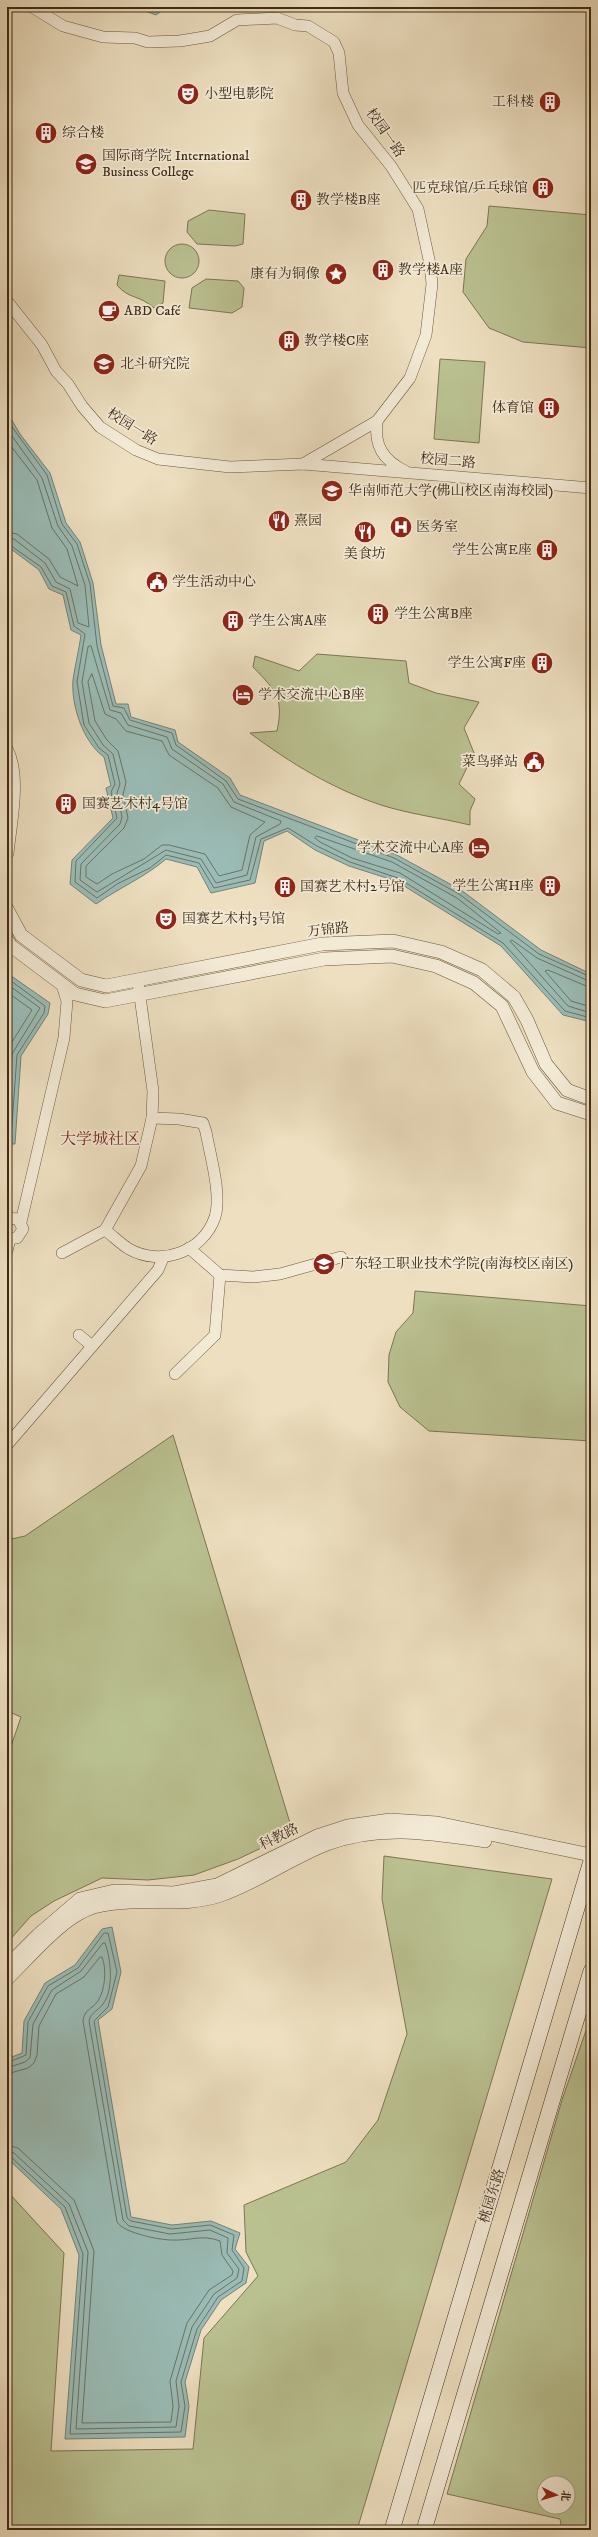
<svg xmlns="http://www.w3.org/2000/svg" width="598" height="2537" font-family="'IM FELL DW Pica','Noto Serif SC',serif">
<rect width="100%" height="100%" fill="#eddfc0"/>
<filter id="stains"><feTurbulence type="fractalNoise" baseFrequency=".005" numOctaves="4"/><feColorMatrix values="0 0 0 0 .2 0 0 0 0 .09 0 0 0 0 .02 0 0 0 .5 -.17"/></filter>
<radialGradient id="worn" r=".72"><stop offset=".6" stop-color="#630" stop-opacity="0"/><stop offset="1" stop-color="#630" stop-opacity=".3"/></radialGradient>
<!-- green -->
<g fill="#bac191" stroke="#7c7652" fill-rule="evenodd">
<polygon points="489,206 591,215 591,348 523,342 489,328 463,292 466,259 487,226"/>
<polygon points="209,210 245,214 243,244 235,246 197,244 187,232 188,221"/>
<circle cx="182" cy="261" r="17"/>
<path d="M119 275 165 281 163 303 154 308C140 295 128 299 117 285Z"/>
<polygon points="206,279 238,281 244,288 242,307 232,313 189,308 192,288"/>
<polygon points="440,359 485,362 479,443 434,439"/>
<path d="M317 654 406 661 409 683 436 693 479 702 464 728 474 753 459 784 475 799 470 811V825C441 818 409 814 381 805 333 789 290 763 250 733L277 731C284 698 276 691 253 667L255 656 299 671Z"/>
<polygon points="415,1291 591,1306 591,1441 429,1431 400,1407 388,1382 389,1355 396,1332 413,1313"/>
<polygon points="173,1435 293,1833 238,1859 194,1875 148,1880 102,1878 54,1901 31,1916 7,1943 7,1758 21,1717 7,1711 7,1540 25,1536"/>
<polygon points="384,1856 552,1879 357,2530 7,2530 7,2191 64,2253 51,2451 193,2449 204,2338 258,2276 246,2252 244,2205 346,2162 378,2120 407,2034 382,1899"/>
<path d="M591 2016V2530H562L560 2519 447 2494 562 2100ZM544 2483H568V2507H544Z"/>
</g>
<!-- water -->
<g fill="#9abcb6" stroke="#758275">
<polygon points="135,7 167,7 156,15"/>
<path d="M7 412 20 434 50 473 66 523 80 542 93 583 101 645 116 704H128L131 717 175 730 178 742 230 778 240 795 395 854 461 890 541 950 591 974V1022L563 1015 501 946 396 881 349 866 315 850 287 831 264 841 255 883 211 893 197 867 166 859C145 877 119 888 96 904L70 884 72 860 113 818 106 788 111 786 104 757C83 742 71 705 73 680 75 665 79 650 81 635L71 630 63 595 49 589 39 570 7 546Z"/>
<polygon points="7,973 50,1003 48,1014 21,1056 15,1144 7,1144"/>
<polygon points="112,1927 121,1972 112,2009 98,2020 131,2217 172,2225 211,2221 240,2233 235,2249 249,2267 246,2283 221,2300 201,2330 185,2382 189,2406 185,2437 65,2439 79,2255 61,2209 7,2158 7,2059 22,2053 24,2021 45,1983 75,1965 102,1929"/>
</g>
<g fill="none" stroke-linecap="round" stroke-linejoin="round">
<!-- shore -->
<g stroke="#6c7365" stroke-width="1">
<polyline points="7,420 47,475 62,524 77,544 90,584 97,646 113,706 124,708 130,720 172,733 176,745 226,781 238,799 394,858 459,894 539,954 591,977"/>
<polyline points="7,429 42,478 58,526 72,546 85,585 89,627 78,623 70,589 56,582 45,563 14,539 7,538"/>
<polyline points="7,441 37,480 52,528 67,549 78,586 60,577 49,559 17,534 7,532"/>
<polyline points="7,543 41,567 52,586 66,592 74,626 85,634 77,682 84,725 99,748 108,755 115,784 111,792 117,818 76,861 75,882 97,898 117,884 150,868 166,855 199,863 214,888 250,880 261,839 288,828 317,846 350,862 398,878 503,943 565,1011 591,1018"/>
<polygon points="91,646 110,710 121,713 128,725 167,737 172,749 223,784 234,802 281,821 280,824 256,837 247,875 216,883 201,859 166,850 97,892 80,880 81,864 120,824 122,817 117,793 120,784 113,754 103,745 89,723 82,682 88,647"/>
<polygon points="92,674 105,714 116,719 126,731 162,741 169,755 218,788 231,807 265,822 250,835 242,870 219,876 205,854 169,845 162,845 144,859 112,874 97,884 86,877 86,866 124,828 128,818 123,795 126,782 118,751 107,740 95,721 88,682"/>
<polygon points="317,836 392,862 457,898 501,933 498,934 400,873 352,858 320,842 315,838"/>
<polyline points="7,978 45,1006 44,1013 17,1055 11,1138 7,1140"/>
<polyline points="591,982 537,958 512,940 510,941 568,1006 591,1013"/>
<polyline points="7,984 40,1008 12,1054 7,1126"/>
<polyline points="591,988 548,970 545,971 571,1001 591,1007"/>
<polyline points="7,992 32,1010 7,1050"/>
<polyline points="7,2063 26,2055 28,2022 48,1986 78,1968 104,1933 108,1933 117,1972 108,2007 94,2021 127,2218 131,2221 172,2229 210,2225 234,2235 232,2250 244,2268 242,2281 218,2297 197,2329 181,2382 185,2406 181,2432 70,2434 83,2254 65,2207 11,2157 7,2156"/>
<path d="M7 2068 25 2062 30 2058 33 2024 52 1990 81 1971 103 1943H105C111 1959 114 1990 103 2004 98 2011 91 2012 89 2021L123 2220 129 2226 170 2234 210 2230 228 2238 227 2253 239 2269 237 2278 214 2294 192 2327 176 2381 179 2406 176 2427 76 2429 88 2252 69 2204 14 2153 7 2151"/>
<path d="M7 2074 28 2068 34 2063 37 2055 39 2026 56 1994 84 1977 100 1957H102C107 1969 105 1990 98 2001 92 2009 84 2010 83 2021L117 2222C124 2233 159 2240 172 2240 190 2241 202 2234 220 2241L222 2255 233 2271 232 2275 209 2290 187 2323 170 2381 173 2406 171 2422 82 2423 94 2251 74 2200 18 2148 7 2145"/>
</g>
<!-- minor casing -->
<g stroke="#6a573f" stroke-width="12">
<g id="minor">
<polyline points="32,7 63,26 103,37 135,38 148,42 180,41 210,36 237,20 277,18 295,25 308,26 334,42 339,53 343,93 358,125 391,166 418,209 430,264 432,284 426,335 410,378 377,421 303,464"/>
<polyline points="7,301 42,345 56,371 68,384 82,406 100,427 136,450 158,459 230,467 303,464 591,488"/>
<path d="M377 421C374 446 383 460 405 471"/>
<polyline points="7,1218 18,1219 23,1229 17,1238 7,1238"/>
<polyline points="21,1222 64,1038 67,1001 62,985"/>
<path d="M105 1230C113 1236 121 1244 129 1249 161 1267 203 1252 215 1217 222 1195 210 1155 206 1132L203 1123 179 1119 152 1118"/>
<polyline points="189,1248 220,1275 253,1277 280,1274 341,1257"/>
<polyline points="7,1251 10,1239"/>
<polyline points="62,1253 105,1230 141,1166 152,1118 153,1091 138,982"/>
<polyline points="79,1335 92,1346"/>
<polyline points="175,1374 215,1335 220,1275"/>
<polyline points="7,1445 158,1270 163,1258"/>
</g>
</g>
<!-- tertiary casing -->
<g stroke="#6a573f" stroke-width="14">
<g id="tertiary">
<path d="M7 751C20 777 10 824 7 853"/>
<polyline points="7,909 21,935 81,980 106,986 322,944 393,941 441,952 482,970 514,997 527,1020 546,1064 567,1090 591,1099"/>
<polyline points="7,940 11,946 75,994 105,1001 324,959 392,956 436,966 474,983 502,1006 533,1072 557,1103 591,1114"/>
<polyline points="7,1966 38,1935 80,1899 114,1891 174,1893 217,1885 317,1836 348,1826 390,1820 437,1823 591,1855"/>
<path d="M7 1979C31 1956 65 1913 98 1906 139 1896 181 1909 221 1895 258 1882 291 1858 327 1844 379 1824 432 1833 485 1841"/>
</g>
</g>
<!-- secondary casing -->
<g stroke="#3e2a14" stroke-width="16">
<g id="secondary">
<polyline points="392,2530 591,1861"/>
<polyline points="424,2530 591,1971"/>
</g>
</g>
<!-- minor -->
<use href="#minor" stroke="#f3ead6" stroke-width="11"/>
<!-- tertiary -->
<use href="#tertiary" stroke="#f3ead6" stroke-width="13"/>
<!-- secondary -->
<use href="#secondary" stroke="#f3ead6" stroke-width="15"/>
</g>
<!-- icons -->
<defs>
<g id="theatre-disc" transform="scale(1.15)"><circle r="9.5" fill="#8f2418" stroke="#f3ead6"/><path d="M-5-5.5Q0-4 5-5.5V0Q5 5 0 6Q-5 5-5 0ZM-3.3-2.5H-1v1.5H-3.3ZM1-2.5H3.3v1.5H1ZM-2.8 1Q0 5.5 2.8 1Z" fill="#fff"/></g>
<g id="building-disc" transform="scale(1.15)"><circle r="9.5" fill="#8f2418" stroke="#f3ead6"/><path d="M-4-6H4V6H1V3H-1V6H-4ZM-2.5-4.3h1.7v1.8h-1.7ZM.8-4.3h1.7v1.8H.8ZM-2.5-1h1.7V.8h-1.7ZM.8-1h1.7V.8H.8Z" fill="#fff"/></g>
<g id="university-disc" transform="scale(1.15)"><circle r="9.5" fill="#8f2418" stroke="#f3ead6"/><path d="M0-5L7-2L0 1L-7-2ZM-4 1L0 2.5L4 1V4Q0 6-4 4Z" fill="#fff"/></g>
<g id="sight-disc" transform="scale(1.15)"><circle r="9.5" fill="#8f2418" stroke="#f3ead6"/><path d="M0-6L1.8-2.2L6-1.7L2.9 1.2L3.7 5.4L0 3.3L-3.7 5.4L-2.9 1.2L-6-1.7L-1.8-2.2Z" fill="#fff"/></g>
<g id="cafe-disc" transform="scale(1.15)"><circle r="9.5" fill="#8f2418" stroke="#f3ead6"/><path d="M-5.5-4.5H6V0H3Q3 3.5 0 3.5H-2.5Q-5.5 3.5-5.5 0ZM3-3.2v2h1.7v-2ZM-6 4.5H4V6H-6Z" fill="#fff"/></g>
<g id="restaurant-disc" transform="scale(1.15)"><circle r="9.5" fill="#8f2418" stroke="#f3ead6"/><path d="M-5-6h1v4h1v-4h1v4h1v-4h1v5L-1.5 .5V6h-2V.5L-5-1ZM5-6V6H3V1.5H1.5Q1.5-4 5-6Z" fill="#fff"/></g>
<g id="hospital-disc" transform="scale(1.15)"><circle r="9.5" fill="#8f2418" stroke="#f3ead6"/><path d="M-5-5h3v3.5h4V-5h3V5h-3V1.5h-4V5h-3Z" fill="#fff"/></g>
<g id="civic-disc" transform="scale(1.15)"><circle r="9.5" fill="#8f2418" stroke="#f3ead6"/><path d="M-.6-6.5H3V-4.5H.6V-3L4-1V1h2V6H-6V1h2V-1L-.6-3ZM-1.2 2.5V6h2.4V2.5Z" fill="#fff"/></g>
<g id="hotel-disc" transform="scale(1.15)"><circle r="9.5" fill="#8f2418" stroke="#f3ead6"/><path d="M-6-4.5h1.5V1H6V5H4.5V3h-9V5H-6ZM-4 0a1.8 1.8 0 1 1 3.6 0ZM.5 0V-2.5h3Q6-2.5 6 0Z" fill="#fff"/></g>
</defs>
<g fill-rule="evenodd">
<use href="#theatre-disc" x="188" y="94"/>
<use href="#building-disc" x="550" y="102"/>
<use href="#building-disc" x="46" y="133"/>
<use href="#university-disc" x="86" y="164"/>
<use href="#building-disc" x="543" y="188"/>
<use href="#building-disc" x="301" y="200"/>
<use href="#building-disc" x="383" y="270"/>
<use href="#sight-disc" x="336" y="274"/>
<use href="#cafe-disc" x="109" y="311"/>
<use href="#building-disc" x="289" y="341"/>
<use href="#university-disc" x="104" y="364"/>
<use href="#building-disc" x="549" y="408"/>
<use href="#university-disc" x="332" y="491"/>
<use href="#restaurant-disc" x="279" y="521"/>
<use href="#hospital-disc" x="401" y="527"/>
<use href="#restaurant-disc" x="365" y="532"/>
<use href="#building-disc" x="547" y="550"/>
<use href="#civic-disc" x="157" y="582"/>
<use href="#building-disc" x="378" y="614"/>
<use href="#building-disc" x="233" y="621"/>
<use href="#building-disc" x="542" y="663"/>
<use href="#hotel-disc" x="243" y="695"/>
<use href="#civic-disc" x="534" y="762"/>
<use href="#building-disc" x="66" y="804"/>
<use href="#hotel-disc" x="479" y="848"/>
<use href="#building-disc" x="550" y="886"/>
<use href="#building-disc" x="285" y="887"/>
<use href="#theatre-disc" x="166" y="919"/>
<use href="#university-disc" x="324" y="1264"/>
</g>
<g text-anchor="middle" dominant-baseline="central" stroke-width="3.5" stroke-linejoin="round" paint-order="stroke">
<!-- poi labels -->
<g font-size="14" fill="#3e2a14" stroke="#f3ead6" text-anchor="start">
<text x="204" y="94">小型电影院</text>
<text x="534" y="102" text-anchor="end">工科楼</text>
<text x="62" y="133">综合楼</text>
<text x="102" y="156">国际商学院 International<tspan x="102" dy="16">Business College</tspan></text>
<text x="528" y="188" text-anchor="end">匹克球馆/乒乓球馆</text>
<text x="316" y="200">教学楼B座</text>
<text x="398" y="270">教学楼A座</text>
<text x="320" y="274" text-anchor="end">康有为铜像</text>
<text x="124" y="311">ABD Café</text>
<text x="304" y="341">教学楼C座</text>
<text x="120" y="364">北斗研究院</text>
<text x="534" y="408" text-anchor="end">体育馆</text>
<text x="348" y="491">华南师范大学(佛山校区南海校园)</text>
<text x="294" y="521">熹园</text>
<text x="416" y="527">医务室</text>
<text x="532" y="550" text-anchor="end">学生公寓E座</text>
<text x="365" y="554" text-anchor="middle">美食坊</text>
<text x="172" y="582">学生活动中心</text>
<text x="394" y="614">学生公寓B座</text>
<text x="248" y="621">学生公寓A座</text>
<text x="526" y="663" text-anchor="end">学生公寓F座</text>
<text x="258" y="695">学术交流中心B座</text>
<text x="518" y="762" text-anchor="end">菜鸟驿站</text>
<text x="82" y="804">国赛艺术村4号馆</text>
<text x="464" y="848" text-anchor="end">学术交流中心A座</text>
<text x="534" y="886" text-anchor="end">学生公寓H座</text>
<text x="300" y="887">国赛艺术村2号馆</text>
<text x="182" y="919">国赛艺术村3号馆</text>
<text x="340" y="1264">广东轻工职业技术学院(南海校区南区)</text>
</g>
<!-- street labels -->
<g font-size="14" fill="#3e2a14" stroke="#f3ead6">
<text transform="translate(385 133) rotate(55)">校园一路</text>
<text transform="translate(132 427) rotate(32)">校园一路</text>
<text transform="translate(448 461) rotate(5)">校园二路</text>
<text transform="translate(328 930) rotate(-6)">万锦路</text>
<text transform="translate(279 1837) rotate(-26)">科教路</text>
<text transform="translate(492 2196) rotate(-73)">桃园东路</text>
</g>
<!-- quarter labels -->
<g font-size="16" fill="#7a1f14" stroke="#f3ead6">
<text x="100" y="1139">大学城社区</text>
</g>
</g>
<!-- margin -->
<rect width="598" height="2537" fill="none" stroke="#eddfc0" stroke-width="24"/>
<rect x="8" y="8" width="582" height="2521" fill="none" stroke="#3e2a14" stroke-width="2"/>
<rect x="12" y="12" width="574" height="2513" fill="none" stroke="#3e2a14"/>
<!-- north arrow -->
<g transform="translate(556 2495) rotate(95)"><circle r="19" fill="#f3ead6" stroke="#ab9d88"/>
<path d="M0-3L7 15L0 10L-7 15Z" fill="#8f2418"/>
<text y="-6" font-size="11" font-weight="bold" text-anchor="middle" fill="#3e2a14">北</text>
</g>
<rect width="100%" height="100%" filter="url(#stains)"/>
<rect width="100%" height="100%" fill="url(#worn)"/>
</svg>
